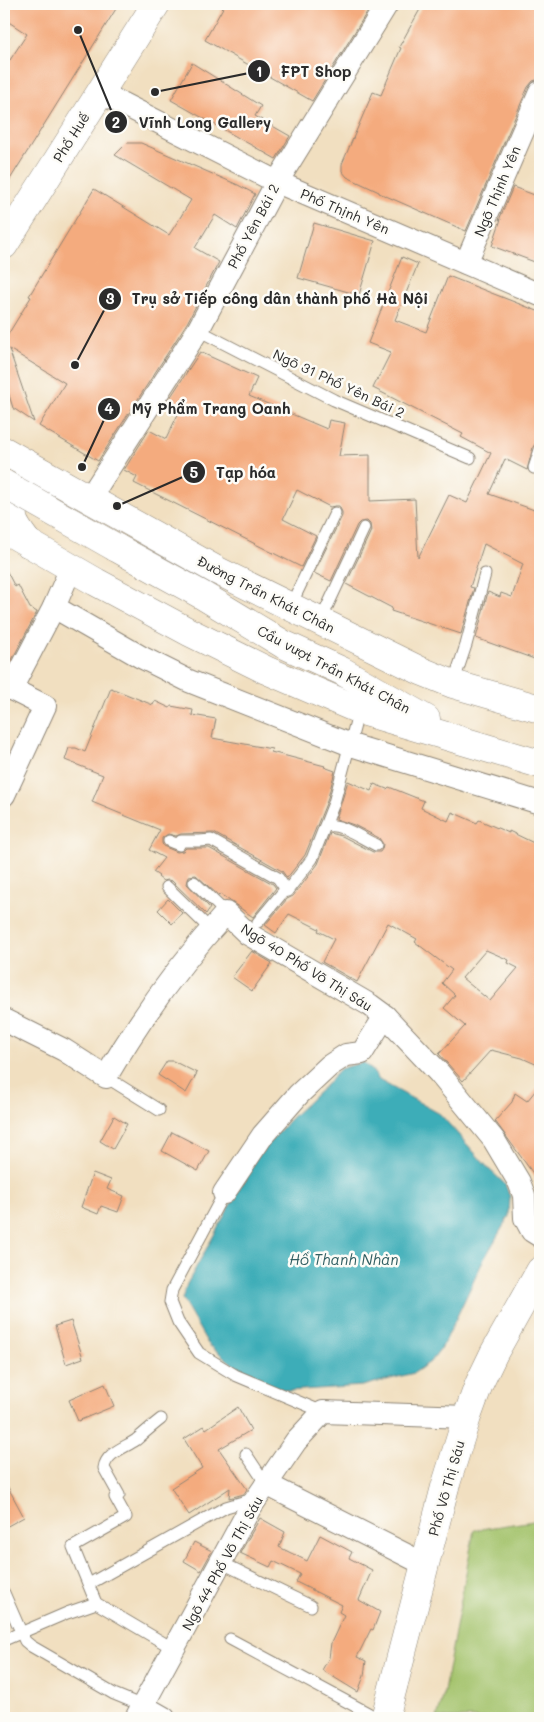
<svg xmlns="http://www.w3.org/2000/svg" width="544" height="1722" font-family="Mali,sans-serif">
<rect width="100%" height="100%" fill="#fdfcf7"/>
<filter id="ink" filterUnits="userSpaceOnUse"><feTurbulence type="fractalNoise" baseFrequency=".02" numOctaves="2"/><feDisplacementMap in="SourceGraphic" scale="10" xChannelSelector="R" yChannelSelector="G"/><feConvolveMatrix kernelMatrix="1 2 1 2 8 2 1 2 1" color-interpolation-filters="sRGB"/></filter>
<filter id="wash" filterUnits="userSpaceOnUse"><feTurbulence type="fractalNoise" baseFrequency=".0096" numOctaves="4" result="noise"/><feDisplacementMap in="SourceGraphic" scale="20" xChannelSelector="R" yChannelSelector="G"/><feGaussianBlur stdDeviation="1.12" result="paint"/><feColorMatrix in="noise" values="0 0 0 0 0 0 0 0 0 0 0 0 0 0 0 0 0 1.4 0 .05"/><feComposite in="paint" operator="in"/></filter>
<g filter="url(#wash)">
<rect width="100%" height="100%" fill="#f1dfc0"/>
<!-- green -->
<polygon fill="#a3c26a" stroke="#67764a" points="540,1520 540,1718 437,1718 443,1697 474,1530"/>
<!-- water -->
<polygon fill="#3dadb8" stroke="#346c72" points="363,1062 371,1069 379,1080 440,1114 490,1170 505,1184 510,1197 509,1216 483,1261 444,1344 430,1362 414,1373 362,1386 287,1391 250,1378 208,1344 182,1299 187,1284 255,1160 289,1120 326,1085 340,1069"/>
<g id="blocks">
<!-- building -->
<g fill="#f4ab7e" fill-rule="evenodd">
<polygon points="11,4 119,4 4,189 4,56 10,60 27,34 4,19 4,15"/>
<polygon points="225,4 372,4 312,101 205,40"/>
<polygon points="423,4 540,4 540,79 533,81 528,87 466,231 379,193 379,192 347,177 342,171 342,164 373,92 381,95 401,48 399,47"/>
<polygon points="192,63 261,106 255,116 290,136 276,159 171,100"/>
<polygon points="127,143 141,143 238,185 255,194 237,229 215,215 195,248 219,262 187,323 98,461 39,426 65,383 9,349 34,422 13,408 4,379 4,341 31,297 29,296 94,189 169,235 178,221 191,200 115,155"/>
<polygon points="513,187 540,197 540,264 492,246 501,219 499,220"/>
<polygon points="314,223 375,241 359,295 298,278"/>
<polygon points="402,257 418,264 395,320 426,332 448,276 540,312 540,443 535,444 533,447 527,470 505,459 489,494 540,512 540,661 476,638 488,592 500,597 501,593 512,597 523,564 484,544 470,587 474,588 461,634 391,611 392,608 346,584 371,531 370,524 367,521 360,522 357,525 331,581 314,573 342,516 342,512 339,506 335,506 330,507 297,490 283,519 316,536 301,567 134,483 137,477 124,470 149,430 166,439 181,408 168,401 200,352 257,378 249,396 327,429 329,420 345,423 339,456 370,455 370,501 415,499 418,558 449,495 467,503 491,453 461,437 463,434 373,388 391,352 368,343"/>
<polygon points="4,566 15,587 18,585 30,608 37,612 4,675"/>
<polygon points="111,688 153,705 155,701 170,708 171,706 193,710 192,715 216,719 212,738 272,749 271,752 325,766 324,767 335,771 327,801 305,855 287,878 282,871 214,833 181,834 176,836 168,834 162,838 162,843 163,846 177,852 183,851 186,848 209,848 273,884 276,888 253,917 220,894 219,896 196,875 189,876 187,884 210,908 206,914 172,881 168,880 163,881 158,877 159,876 153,872 164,858 149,850 160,830 92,802 103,775 65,760 69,748 76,748 85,752"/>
<path d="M348 781 371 791 374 784 387 789 389 787 424 801 421 808 448 821 452 812 477 823 479 820 509 833V831L540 846V1066L522 1058 491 1050 463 1081 439 1054 465 1026 444 1008 455 995 442 983 452 970 415 942 417 939 388 923 357 982 322 962 334 939 318 931 319 929 289 914 276 933 265 925 287 899 293 896 318 864 330 833 342 836 373 852H380L382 849 383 844 379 838 354 825 336 819ZM486 950 509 960 508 963 518 968 490 1001 462 978Z"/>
<polygon points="168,899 182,913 172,924 158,910"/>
<polygon points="252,951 272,963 252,991 232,977"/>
<polygon points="167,1061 173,1061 197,1073 186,1093 158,1075"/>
<polygon points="540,1085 540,1183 495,1121 512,1102 515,1093 527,1101"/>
<polygon points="114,1116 127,1124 113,1149 100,1141"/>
<polygon points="172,1132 209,1151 198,1171 162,1151"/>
<polygon points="93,1173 111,1180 107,1189 124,1196 118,1212 101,1206 98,1214 81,1207"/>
<polygon points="71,1321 83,1358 66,1364 55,1326"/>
<polygon points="105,1384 114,1406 78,1421 69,1400"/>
<polygon points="238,1407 251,1430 219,1449 247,1489 244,1494 229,1498 230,1488 189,1515 171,1488 202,1468 184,1439 204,1426 206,1429"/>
<polygon points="4,1480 24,1517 4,1528"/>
<polygon points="260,1518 285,1532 279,1547 307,1561 320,1535 352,1552 349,1558 372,1570 359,1600 380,1612 373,1630 371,1629 357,1657 366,1661 364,1676 358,1692 322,1670 329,1658 331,1643 344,1615 339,1612 342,1605 296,1582 300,1574 273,1561 270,1567 240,1553"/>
<polygon points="194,1542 212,1551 201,1571 184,1561"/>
</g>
</g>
</g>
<g filter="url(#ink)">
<use href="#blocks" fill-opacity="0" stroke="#8e8576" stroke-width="1"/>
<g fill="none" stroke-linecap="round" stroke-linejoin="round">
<!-- lane casing -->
<g stroke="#8e8576" stroke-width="13">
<g id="lane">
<polyline points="198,330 334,400 470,458"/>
<polyline points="534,468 540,450"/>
<polyline points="290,607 335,513"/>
<polyline points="320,622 364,528"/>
<polyline points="453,684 466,645 485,574"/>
<path d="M325 826C342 823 361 838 376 845"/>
<polyline points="169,841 179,845 181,841 200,841 211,840 278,878 287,891"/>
<polyline points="194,882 226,913 228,910"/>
<polyline points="167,887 211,930"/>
<polyline points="258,922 283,892 287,891 312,859 334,803 359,710"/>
<polyline points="106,1077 159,1110"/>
<polyline points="224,1193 172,1290 170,1302 178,1322 199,1353 235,1375 323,1412"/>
<path d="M161 1419C152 1426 144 1433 136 1440 124 1448 106 1453 104 1468L119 1495 115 1497 126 1517 73 1547 96 1603 174 1649"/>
<polyline points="246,1454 266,1484"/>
<polyline points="220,1562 311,1606"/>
<polyline points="89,1584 226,1507 253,1499"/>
<polyline points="4,1593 25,1641 31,1646 114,1694 143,1706"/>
<polyline points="230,1639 368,1713 375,1718"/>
<polyline points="4,1640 67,1613 96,1603"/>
</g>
</g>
<!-- street casing -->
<g stroke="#8e8576" stroke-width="24">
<g id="street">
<polyline points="99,92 277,182 540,295"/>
<polyline points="466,263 540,92"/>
<polyline points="89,499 198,330 277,182 387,4"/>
<polyline points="54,607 141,657 189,681 351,745 540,803"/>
<polyline points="4,795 45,706 11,689 54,607 71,568"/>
<path d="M4 1020 64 1050 106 1077C140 1019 180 963 226 913L248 934 370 1005 385 1016 439 1073 494 1140 519 1182 524 1195 525 1218 532 1231 540 1236"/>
<polyline points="224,1193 263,1135 299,1094 329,1066 346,1055 362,1053 385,1016"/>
<polyline points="266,1484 424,1564"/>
<polyline points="143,1706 164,1718"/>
<polyline points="136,1718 250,1508 296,1441 323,1412 467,1417"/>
</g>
</g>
<!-- secondary casing -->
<g stroke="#8e8576" stroke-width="29">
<g id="secondary">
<polyline points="4,245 156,4"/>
<polyline points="385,1718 445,1487 467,1417 479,1384 494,1353 540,1271"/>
</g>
</g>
<!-- primary casing -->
<g stroke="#8e8576" stroke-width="29">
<g id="primary">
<polyline points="4,451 218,571 421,671 453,684 540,709"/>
<polyline points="4,529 96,582 189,632 266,670 359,710 540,764"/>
<path d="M28 543C23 536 15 527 13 518 11 500 26 486 43 487"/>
<polyline points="115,547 202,595 283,644 342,671 426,719"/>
</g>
</g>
<!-- lane -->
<use href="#lane" stroke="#fff" stroke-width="11"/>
<!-- street -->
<use href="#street" stroke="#fff" stroke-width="22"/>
<!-- secondary -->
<use href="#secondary" stroke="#fff" stroke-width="28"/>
<!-- primary -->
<use href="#primary" stroke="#fff" stroke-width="28"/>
<!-- primary-bridge casing -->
<g stroke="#8e8576" stroke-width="29" stroke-linecap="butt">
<polyline id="primary-bridge" points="4,484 115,547"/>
</g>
<!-- primary-bridge -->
<use href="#primary-bridge" stroke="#fff" stroke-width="28"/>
</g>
</g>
<g text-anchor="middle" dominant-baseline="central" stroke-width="5" stroke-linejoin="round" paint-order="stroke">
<!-- street labels -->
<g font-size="14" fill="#2b2b2b" stroke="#fdfcf7">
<text transform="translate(71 137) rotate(-58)">Phố Huế</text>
<text transform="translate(497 191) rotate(-67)">Ngõ Thịnh Yên</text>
<text transform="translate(345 211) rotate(23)">Phố Thịnh Yên</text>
<text transform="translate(253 226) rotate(-62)">Phố Yên Bái 2</text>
<text transform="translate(339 383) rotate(25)">Ngõ 31 Phố Yên Bái 2</text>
<text transform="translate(266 594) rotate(27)">Đường Trần Khát Chân</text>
<text transform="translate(334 669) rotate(28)">Cầu vượt Trần Khát Chân</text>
<text transform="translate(307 967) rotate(32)">Ngõ 40 Phố Võ Thị Sáu</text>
<text transform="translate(446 1488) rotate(-74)">Phố Võ Thị Sáu</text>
<text transform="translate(222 1563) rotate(-61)">Ngõ 44 Phố Võ Thị Sáu</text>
</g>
<!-- water labels -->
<g font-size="15" font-style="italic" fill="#325f63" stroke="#fdfcf7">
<text x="344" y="1259">Hồ Thanh Nhàn</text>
</g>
</g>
<!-- callouts -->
<path fill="none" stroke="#2b2b2b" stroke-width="2" d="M155 92L259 71M78 30L116 122M75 365L110 299M82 467L109 409M117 506L194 472"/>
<g fill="#2b2b2b" stroke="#fdfcf7" stroke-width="2">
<circle cx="155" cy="92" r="5"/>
<circle cx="78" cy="30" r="5"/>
<circle cx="75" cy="365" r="5"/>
<circle cx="82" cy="467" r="5"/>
<circle cx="117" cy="506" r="5"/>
<circle cx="259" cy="71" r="12"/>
<circle cx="116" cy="122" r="12"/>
<circle cx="110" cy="299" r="12"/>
<circle cx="109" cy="409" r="12"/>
<circle cx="194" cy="472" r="12"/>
</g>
<g font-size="15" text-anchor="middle" font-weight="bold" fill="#fff">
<text x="259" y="77">1</text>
<text x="116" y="128">2</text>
<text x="110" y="304">3</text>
<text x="109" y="414">4</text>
<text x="194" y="478">5</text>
</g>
<g font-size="15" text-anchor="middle" font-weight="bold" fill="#2b2b2b" stroke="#fdfcf7" stroke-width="5" stroke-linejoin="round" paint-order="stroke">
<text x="316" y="77">FPT Shop</text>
<text x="205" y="128">Vĩnh Long Gallery</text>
<text x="280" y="304">Trụ sở Tiếp công dân thành phố Hà Nội</text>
<text x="211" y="414">Mỹ Phẩm Trang Oanh</text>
<text x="246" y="478">Tạp hóa</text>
</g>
<!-- margin -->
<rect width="544" height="1722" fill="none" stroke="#fdfcf7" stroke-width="20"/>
</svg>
